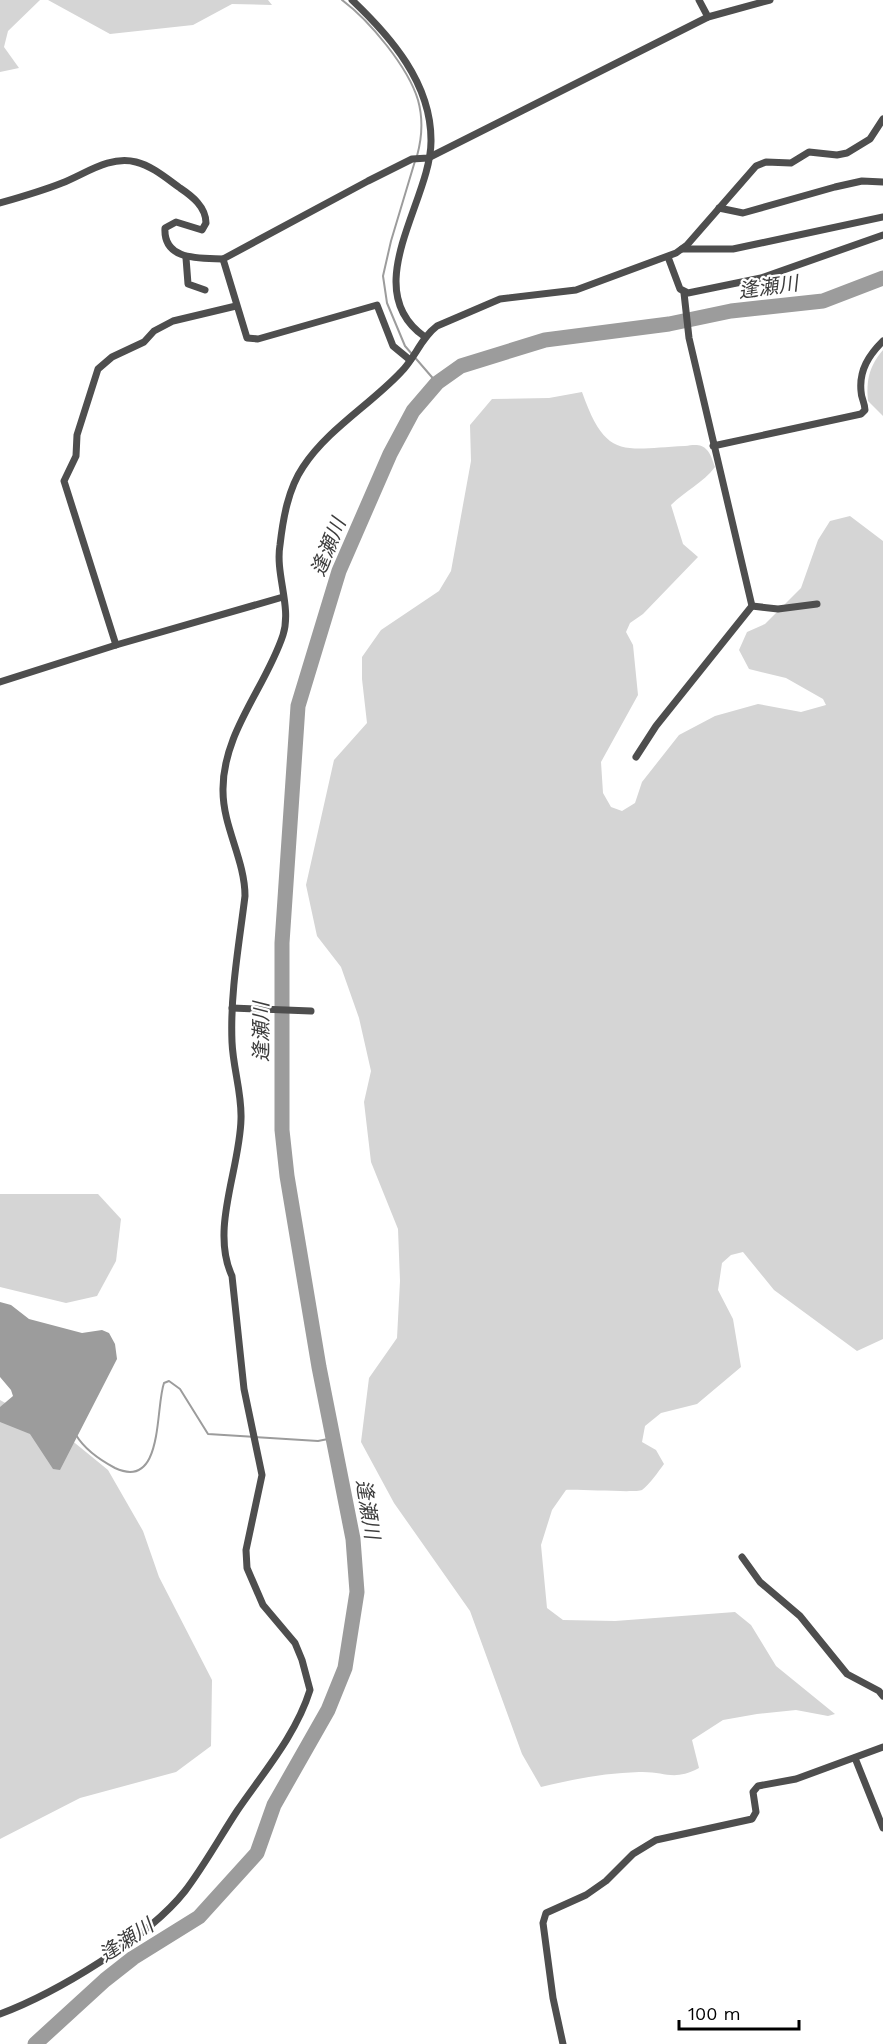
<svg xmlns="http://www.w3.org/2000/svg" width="883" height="2044" font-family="'Work Sans','Noto Sans JP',sans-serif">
<rect width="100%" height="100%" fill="#fff"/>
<!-- green -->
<g fill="#d5d5d5">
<polygon points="0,0 40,0 8,31 4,47 19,68 0,72"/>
<polygon points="48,0 268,0 272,5 232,4 193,25 110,34"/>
<path d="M883 350V416L868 401C866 381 869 366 883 350Z"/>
<path d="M582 392C606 460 622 449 685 446 693 445 701 443 707 450 711 454 713 462 715 467 703 483 685 491 671 505L683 544 698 557 643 614 630 623 626 632 633 645 638 695 601 762 603 793 611 807 622 811 635 803 642 782 679 735 715 716 758 704 801 712 826 705 823 699 786 678 749 669 739 650 747 632 765 624 801 588 818 540 830 521 850 516 883 541V1339L857 1351 774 1290 743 1252 731 1255 722 1263 718 1290 733 1319 741 1367 697 1404 661 1413 645 1426 642 1442 656 1450 664 1464C658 1472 650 1484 642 1490 636 1493 578 1489 566 1490L552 1510 541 1545 547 1608 563 1620 615 1621 735 1612 751 1625 776 1666 835 1714 828 1716 796 1710 757 1714 723 1720 692 1740 699 1768C672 1782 666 1771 639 1772 606 1773 573 1779 541 1787L522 1754 470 1611 394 1503 361 1442 369 1378 397 1338 400 1281 398 1229 371 1162 364 1102 371 1071 359 1018 341 967 317 936 306 885 334 760 367 723 362 679V657L381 630 439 591 451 571 471 461 470 425 492 399 549 398Z"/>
<polygon points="0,1194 98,1194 121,1219 116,1261 97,1296 66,1303 0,1287"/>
<polygon points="0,1400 70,1439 108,1470 143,1531 159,1577 212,1680 211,1746 176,1772 80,1798 0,1839"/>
</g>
<!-- water -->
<polygon fill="#9c9c9c" points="0,1302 11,1305 29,1319 82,1333 102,1330 109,1333 115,1344 117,1359 60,1470 53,1469 30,1434 0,1422 0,1407 13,1396 11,1390 0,1377"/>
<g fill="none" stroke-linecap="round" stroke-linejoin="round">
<!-- stream -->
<g stroke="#9c9c9c" stroke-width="2">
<path d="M342 0C370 21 408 67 418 100 423 118 422 138 417 156"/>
<polyline points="415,161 391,241 383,276 387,303 405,346 437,383"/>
<path d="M76 1435C85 1450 100 1460 115 1468 164 1491 155 1408 164 1383L169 1381 180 1389 208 1434 318 1441 333 1438"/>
</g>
<!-- river -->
<polyline stroke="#9c9c9c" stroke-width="15" points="35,2044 105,1980 133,1958 199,1917 257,1853 274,1805 328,1710 345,1668 357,1592 353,1539 319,1367 287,1176 282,1130 282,943 298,706 339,571 390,454 413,411 437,383 461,366 545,340 669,324 731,311 823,301 883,278"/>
<!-- minor -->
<g stroke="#4e4e4e" stroke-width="7">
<path d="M352 0C391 37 431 83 431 140 432 200 356 289 425 337"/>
<polyline points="699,0 708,17"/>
<path d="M0 203C21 197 42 191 62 183 85 174 110 155 136 162 152 166 166 178 180 188 192 196 206 207 206 223L202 230 176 222 165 228C163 261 200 258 223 259"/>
<polyline points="719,208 743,213 835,187 862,181 883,182"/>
<polyline points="682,249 733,249 883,217"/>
<polyline points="668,257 680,289 688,293 761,278 883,235"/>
<polyline points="186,258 188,284 205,290"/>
<polyline points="410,360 393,346 377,305 258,339 247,338 223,259 368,181 412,159 428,158 708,17 770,0"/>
<path d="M713 446 861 414 865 410C865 403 861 398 861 391 859 370 869 355 883 341"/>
<polyline points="752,606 778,609 817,604"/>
<polyline points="116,645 64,481 76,456 77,435 98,369 112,357 144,342 154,331 173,321 236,306"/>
<polyline points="0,682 116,645 283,597"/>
<polyline points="636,757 656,726 752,606 689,338 684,293"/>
<polyline points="232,1008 311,1011"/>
<polyline points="742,1557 760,1582 800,1616 847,1674 879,1691 883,1696"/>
<polyline points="855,1758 883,1828"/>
<path d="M0 2014C56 1993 148 1938 185 1891 204 1866 220 1837 237 1811 263 1773 296 1735 310 1690L302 1660 295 1643 263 1605 247 1568 246 1550 262 1475 244 1389 232 1276C210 1229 240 1169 241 1119 242 1093 233 1068 232 1042 230 993 239 945 245 896 245 860 223 827 223 791 222 733 266 687 283 635 292 607 275 574 280 545 283 519 288 489 303 467 328 429 370 405 401 372 415 358 421 338 437 326L500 299 576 290 676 253 687 245 756 166 766 162 791 163 809 152 837 155 847 153 870 139 883 119"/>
<polyline points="563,2044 553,1998 543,1923 546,1913 586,1895 606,1881 633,1854 656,1840 752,1819 756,1812 753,1792 758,1786 796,1779 883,1747"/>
</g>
</g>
<g text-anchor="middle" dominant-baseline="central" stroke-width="4.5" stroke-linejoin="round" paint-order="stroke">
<!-- water labels -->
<g font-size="20" font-style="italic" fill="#3d3d3d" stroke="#fff">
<text transform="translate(768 287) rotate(-8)">逢瀬川</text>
<text transform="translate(328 547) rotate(-68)">逢瀬川</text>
<text transform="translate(261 1032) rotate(-90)">逢瀬川</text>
<text transform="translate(368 1509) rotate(81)">逢瀬川</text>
<text transform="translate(126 1940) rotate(-34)">逢瀬川</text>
</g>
</g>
<!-- scale -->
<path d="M679 2020v9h120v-9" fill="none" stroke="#000000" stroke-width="3"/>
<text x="688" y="2020" font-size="18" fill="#000000" stroke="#ffffff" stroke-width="4.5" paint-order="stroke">100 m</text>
</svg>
